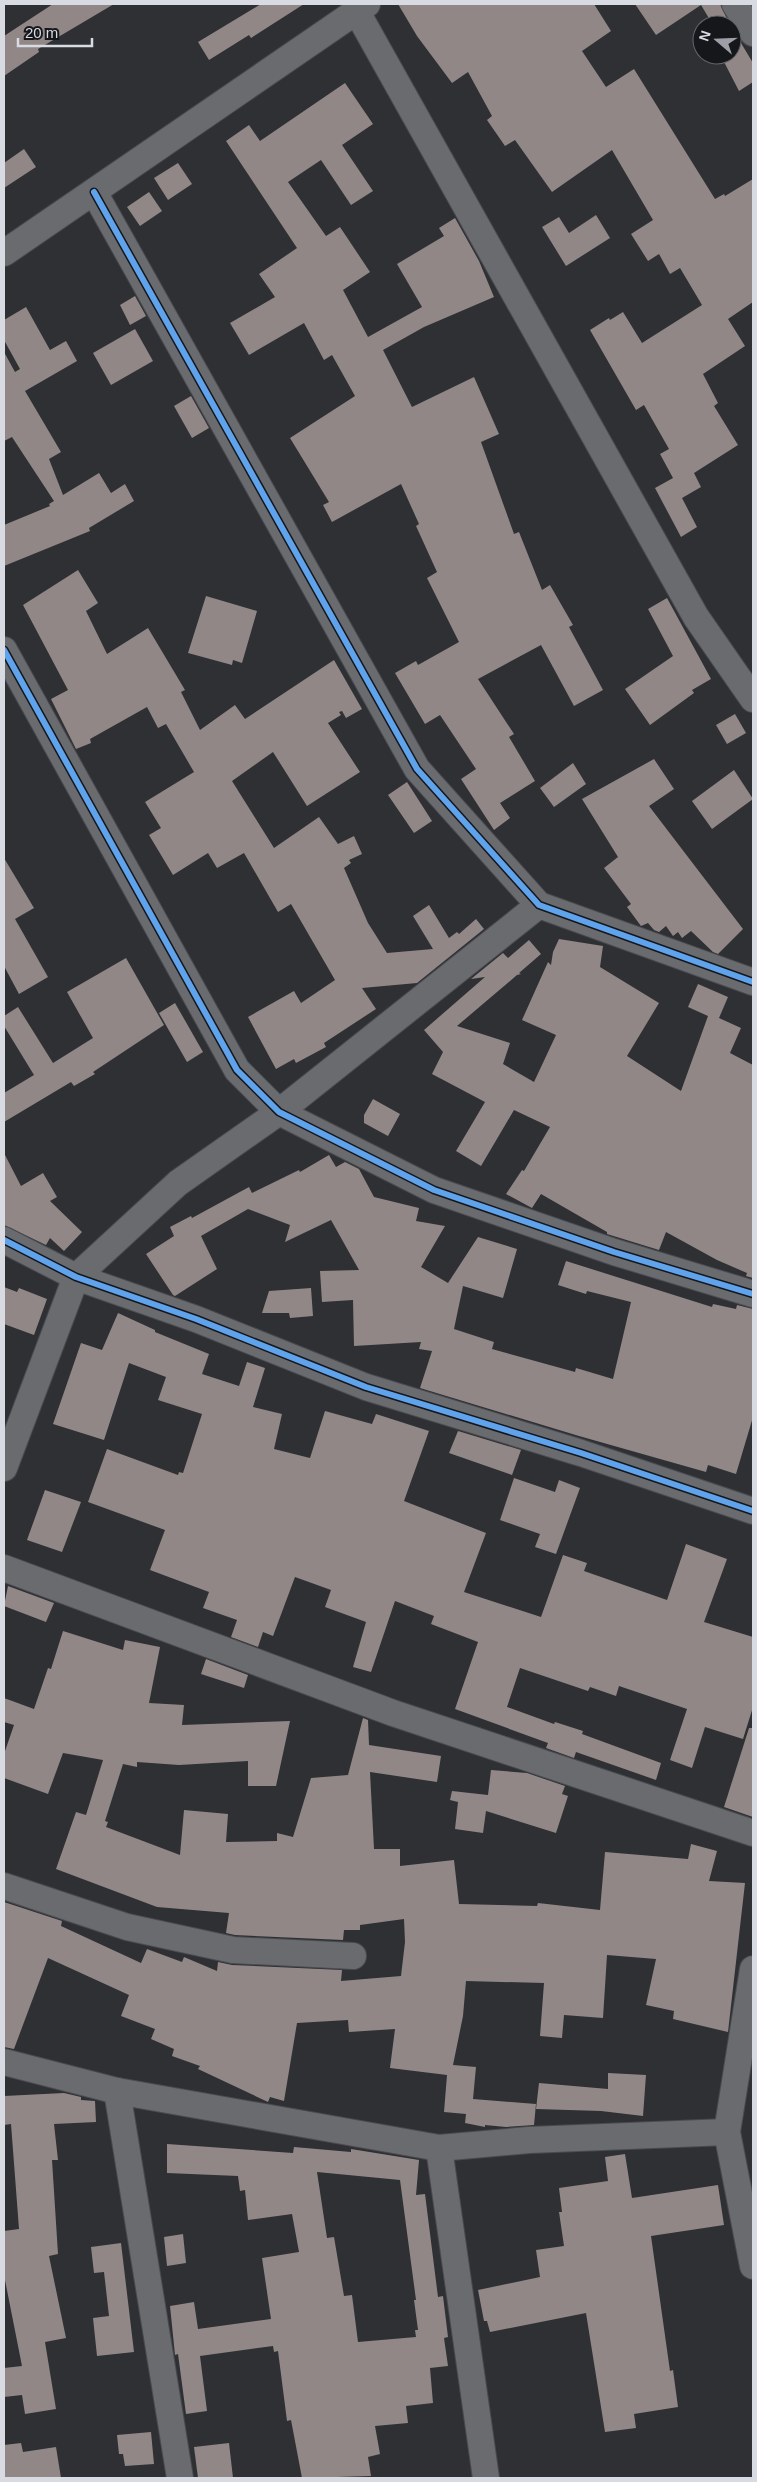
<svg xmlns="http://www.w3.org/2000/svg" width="757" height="2482" font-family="Arial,sans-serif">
<rect width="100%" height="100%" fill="#2e3034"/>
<!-- building -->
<g fill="#918787" fill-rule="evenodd">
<polygon points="53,4 114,4 38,49 39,52 4,76 4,36"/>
<polygon points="261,4 304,4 251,38 249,35 209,60 198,42"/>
<polygon points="398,4 594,4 611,31 582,51 606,87 634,69 715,199 724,194 725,196 753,179 753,302 728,319 745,346 703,374 718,403 714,406 738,445 694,473 701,487 682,498 697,527 681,537 655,488 673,478 660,454 669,449 644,405 636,410 590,330 609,318 610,320 623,312 642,343 702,305 680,268 670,274 659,254 648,261 631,234 653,220 612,150 552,192 515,140 505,146 487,120 492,116 468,72 452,83 417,36"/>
<polygon points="635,4 720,4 730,25 713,25 701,5 656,35"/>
<polygon points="732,28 753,63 753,82 739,91 723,60 732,55"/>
<polygon points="345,83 373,124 342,145 373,191 351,205 321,160 288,182 326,236 340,227 370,272 343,290 368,337 422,307 397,264 444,236 439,228 455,218 479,261 494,297 424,327 383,350 412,407 474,377 499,434 481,442 514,534 519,532 542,590 550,585 573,625 569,627 603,690 574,706 541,645 478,679 514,734 509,737 535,781 500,803 510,818 494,830 461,779 476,769 440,715 425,724 395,673 416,661 418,665 459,642 427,578 437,572 416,526 419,524 401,484 332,522 323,505 329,502 290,438 355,396 332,355 324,360 304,323 249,355 230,323 275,297 259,274 297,248 226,141 249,125 260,141"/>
<polygon points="24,149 36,167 4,188 4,163"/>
<polygon points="178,163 192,184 168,200 154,178"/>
<polygon points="149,192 162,211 140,226 127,207"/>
<polygon points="596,215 610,238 566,266 542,227 559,217 569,233"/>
<polygon points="135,296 146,316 130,325 120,305"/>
<polygon points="26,307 50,350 66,341 77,361 25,391 61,452 49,459 63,495 99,473 111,493 125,484 134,501 89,528 90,531 4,566 4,525 50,506 49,504 54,501 12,437 4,441 4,352 15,372 20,369 4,340 4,320"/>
<polygon points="135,329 153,361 111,385 93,353"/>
<polygon points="191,396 209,428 192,438 174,406"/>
<polygon points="78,570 98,603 86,611 107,654 148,628 185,690 181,692 200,730 235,705 245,719 334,660 362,709 346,718 342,711 339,712 341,715 328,723 360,772 307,806 273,752 232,781 274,848 319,817 338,844 354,836 362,854 349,860 351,863 344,868 368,923 387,953 433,949 413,916 429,905 449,938 457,932 459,934 476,919 484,929 417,983 362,988 376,1009 324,1043 326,1047 296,1063 294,1059 276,1069 248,1017 294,991 301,1003 335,980 291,904 278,912 244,853 217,868 208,853 173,875 149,835 161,828 145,802 194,772 166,724 158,728 147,707 90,739 91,743 76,749 51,699 68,690 23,605"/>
<polygon points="206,596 257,611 242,663 233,660 232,665 188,653"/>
<polygon points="667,598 711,679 692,690 694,693 650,725 625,689 673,656 648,609"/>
<polygon points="735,714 746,733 727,744 716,725"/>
<polygon points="654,759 674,789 649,806 743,929 718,954 713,952 691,931 682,938 678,932 673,936 666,926 659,932 654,930 648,923 641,926 627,907 631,904 604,868 618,857 582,799"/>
<polygon points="573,763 586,784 554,807 540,788"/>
<polygon points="734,770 753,799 712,829 692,801"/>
<polygon points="407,782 432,821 414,833 388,795"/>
<polygon points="4,858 34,908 15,919 48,977 19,994 4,966"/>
<polygon points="559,939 603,946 600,967 659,1003 627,1056 681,1091 708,1016 688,1007 698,984 728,997 719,1018 741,1028 730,1053 753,1065 753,1278 746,1276 747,1273 717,1260 666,1232 659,1250 607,1234 607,1232 541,1194 532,1208 506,1194 522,1170 524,1171 550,1127 514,1110 481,1166 456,1151 485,1102 432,1074 443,1052 424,1030 485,977 471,979 503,953 508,958 529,940 541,954 519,973 521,974 517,975 457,1026 510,1043 503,1064 534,1082 556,1035 522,1020 548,962 551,965 553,952"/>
<polygon points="126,958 164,1025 93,1072 95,1074 74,1086 71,1082 4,1122 4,1093 34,1075 4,1026 4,1016 18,1007 53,1063 93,1038 67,992"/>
<polygon points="175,1003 203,1052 187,1062 159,1013"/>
<polygon points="373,1099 400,1114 388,1136 364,1123 364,1115"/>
<polygon points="4,1153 21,1186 43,1173 57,1197 50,1201 82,1232 64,1251 50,1238 46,1245 4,1225"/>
<polygon points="329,1155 336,1167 345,1162 359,1169 374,1197 419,1208 416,1221 445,1226 421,1267 448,1283 478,1237 517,1249 503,1298 463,1286 454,1329 494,1342 492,1349 575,1372 576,1368 613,1379 631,1302 587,1291 586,1294 558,1285 566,1261 712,1307 713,1304 736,1309 737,1305 753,1309 753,1417 736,1474 708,1465 706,1472 579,1436 420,1388 432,1351 419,1349 421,1342 354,1346 353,1300 322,1302 320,1271 359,1270 331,1220 285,1242 290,1225 248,1209 201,1236 217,1269 175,1296 173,1295 146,1254 174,1236 170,1227 191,1216 192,1218 249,1187 252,1193 299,1170 300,1172"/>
<polygon points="4,1287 17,1292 19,1288 47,1299 34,1335 4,1324"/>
<polygon points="311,1288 313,1316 290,1318 289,1313 262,1313 269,1291"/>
<polygon points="118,1313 155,1330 155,1332 209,1354 202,1374 239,1386 247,1362 265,1368 253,1407 282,1414 274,1449 310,1458 325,1411 372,1424 376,1414 429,1431 404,1501 486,1533 464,1592 541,1617 563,1555 587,1563 584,1571 667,1600 686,1544 727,1559 704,1622 753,1637 753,1707 743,1739 705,1727 692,1768 670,1760 687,1709 619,1686 616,1696 590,1687 588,1691 520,1668 507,1707 554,1724 555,1722 583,1731 582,1734 661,1763 656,1780 576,1752 574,1758 546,1748 548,1743 455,1709 478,1642 431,1624 434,1616 395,1601 371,1672 353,1667 366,1622 325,1607 331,1590 295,1577 273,1636 263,1632 258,1647 231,1637 237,1620 203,1608 209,1592 150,1570 165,1530 88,1502 107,1449 178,1475 179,1472 183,1473 202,1414 158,1400 166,1377 129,1363 104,1440 53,1424 81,1343 102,1350"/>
<polygon points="458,1431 521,1450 512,1475 449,1453"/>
<polygon points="514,1478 555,1492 559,1480 580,1488 556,1554 535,1547 540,1534 500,1520"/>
<polygon points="45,1490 81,1502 62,1552 27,1540"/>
<polygon points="8,1586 54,1603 46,1622 4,1606"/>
<polygon points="63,1631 123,1650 125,1640 160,1647 149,1703 184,1705 182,1725 290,1721 276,1786 248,1786 248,1761 179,1765 137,1762 137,1767 123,1764 105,1821 108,1822 106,1827 180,1855 184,1810 228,1814 226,1842 277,1841 277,1833 293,1837 311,1778 348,1775 363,1718 368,1720 369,1745 441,1756 437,1782 370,1772 374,1849 400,1849 400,1866 454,1860 459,1904 537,1906 538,1903 600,1910 605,1852 688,1859 691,1844 717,1851 709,1881 745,1883 728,2032 673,2019 674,2011 646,2005 656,1959 607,1955 603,2018 564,2015 562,2038 540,2036 544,1983 466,1981 463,2016 453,2065 476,2067 473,2099 536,2104 534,2125 506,2127 485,2125 485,2127 465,2123 466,2114 444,2112 447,2075 390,2068 395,2029 349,2032 348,2020 297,2023 284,2101 270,2097 268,2102 198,2069 200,2066 172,2056 174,2049 151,2039 155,2029 121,2016 129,1995 48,1958 14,2049 4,2047 4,1902 62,1921 61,1926 141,1963 147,1949 182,1962 184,1957 217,1971 218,1962 232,1965 342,1970 341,1981 401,1976 405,1942 404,1919 360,1925 360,1930 344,1930 343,1940 235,1935 226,1933 229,1913 157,1907 56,1869 76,1812 86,1815 103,1760 63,1753 48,1794 4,1778 4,1754 14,1725 4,1722 4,1698 34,1709 48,1668 51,1669"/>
<polygon points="206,1659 248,1675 244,1688 201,1674"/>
<polygon points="749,1728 753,1728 753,1817 724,1807"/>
<polygon points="491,1770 527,1773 565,1786 562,1794 568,1796 556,1833 486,1811 483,1833 455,1829 458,1802 450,1800 452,1791 488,1795"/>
<polygon points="608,2073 646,2075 643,2116 601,2111 536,2109 539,2083 608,2089"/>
<polygon points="64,2093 81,2097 81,2100 95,2101 96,2122 54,2124 58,2160 52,2160 58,2254 49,2256 66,2338 45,2342 56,2409 25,2414 22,2395 4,2397 4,2368 22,2366 4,2275 4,2231 19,2229 11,2124 4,2125 4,2096"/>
<path d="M167 2144 293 2153 294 2147 351 2152V2149L419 2160 416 2195 425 2194 438 2297 443 2296 448 2337 444 2338 448 2366 430 2368 433 2403 406 2406 408 2423 375 2426 380 2454 368 2457 371 2476 302 2478 291 2420 287 2421 278 2351 274 2352 273 2346 200 2356 207 2411 186 2414 178 2354 175 2355 170 2306 194 2302 198 2329 271 2319 262 2258 299 2252 292 2214 248 2220 245 2190 240 2191 238 2176 167 2173ZM317 2172 400 2180 416 2300H414L418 2330H415L416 2337 358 2342 352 2295 344 2296 334 2237 327 2238Z"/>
<polygon points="625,2154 632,2198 718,2185 724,2225 651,2236 670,2371 673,2370 678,2407 634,2414 636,2428 605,2432 586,2313 490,2332 487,2321 484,2321 478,2290 540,2277 536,2250 564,2246 559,2212 562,2212 559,2188 608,2181 605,2157"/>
<polygon points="183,2234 186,2263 167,2266 164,2237"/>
<polygon points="121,2243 134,2352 97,2356 93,2318 109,2316 104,2272 94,2273 91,2247"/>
<polygon points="151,2432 154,2464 125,2466 123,2454 119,2454 117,2435"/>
<polygon points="21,2443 23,2452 56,2447 61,2478 4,2478 4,2445"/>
<polygon points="229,2443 233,2478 198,2478 194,2447"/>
</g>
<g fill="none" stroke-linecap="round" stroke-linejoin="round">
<!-- street casing -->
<g stroke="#494b50" stroke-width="28">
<g id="street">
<polyline points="735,4 753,33"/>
<polyline points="357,12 696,617 753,699"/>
<polyline points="94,192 417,769 539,905 753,982"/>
<polyline points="4,253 367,4"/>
<polyline points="4,650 237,1070 279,1112 434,1190 614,1252 753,1294"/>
<polyline points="4,1240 76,1277 196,1319 366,1387 581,1453 753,1511"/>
<polyline points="4,1468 76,1277 178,1183 279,1112 539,905"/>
<polyline points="4,1568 393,1713 753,1833"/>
<polyline points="4,1886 127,1927 233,1950 353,1956"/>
<polyline points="753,1969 727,2132 753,2266"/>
<polyline points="4,2062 117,2091 439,2148 529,2140 727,2132"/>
<polyline points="117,2091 180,2478"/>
<polyline points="439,2148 486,2478"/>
</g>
</g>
<!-- street -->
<use href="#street" stroke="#6a6b6f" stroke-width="26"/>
<!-- cycleway casing -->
<g stroke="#15171b" stroke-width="9">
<g id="cycleway">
<polyline points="94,192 417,769 539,905 753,982"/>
<polyline points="4,650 237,1070 279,1112 434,1190 614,1252 753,1294"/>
<polyline points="4,1240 76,1277 196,1319 366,1387 581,1453 753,1511"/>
</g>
</g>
<!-- cycleway -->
<use href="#cycleway" stroke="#60a3ed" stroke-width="6"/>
</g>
<!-- border -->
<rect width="757" height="2482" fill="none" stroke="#d8dbe2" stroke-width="10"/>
<!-- north arrow -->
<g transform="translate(717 40) rotate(289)"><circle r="24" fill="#15171b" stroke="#63656b"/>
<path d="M0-4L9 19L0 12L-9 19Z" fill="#9c9fa5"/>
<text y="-8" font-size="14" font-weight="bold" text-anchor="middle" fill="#d8dbe2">N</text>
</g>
<!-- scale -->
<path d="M18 38v8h74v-8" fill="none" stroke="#d8dbe2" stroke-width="2.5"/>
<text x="25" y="38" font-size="15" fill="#d8dbe2" stroke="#15171b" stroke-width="4" paint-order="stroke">20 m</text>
</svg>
